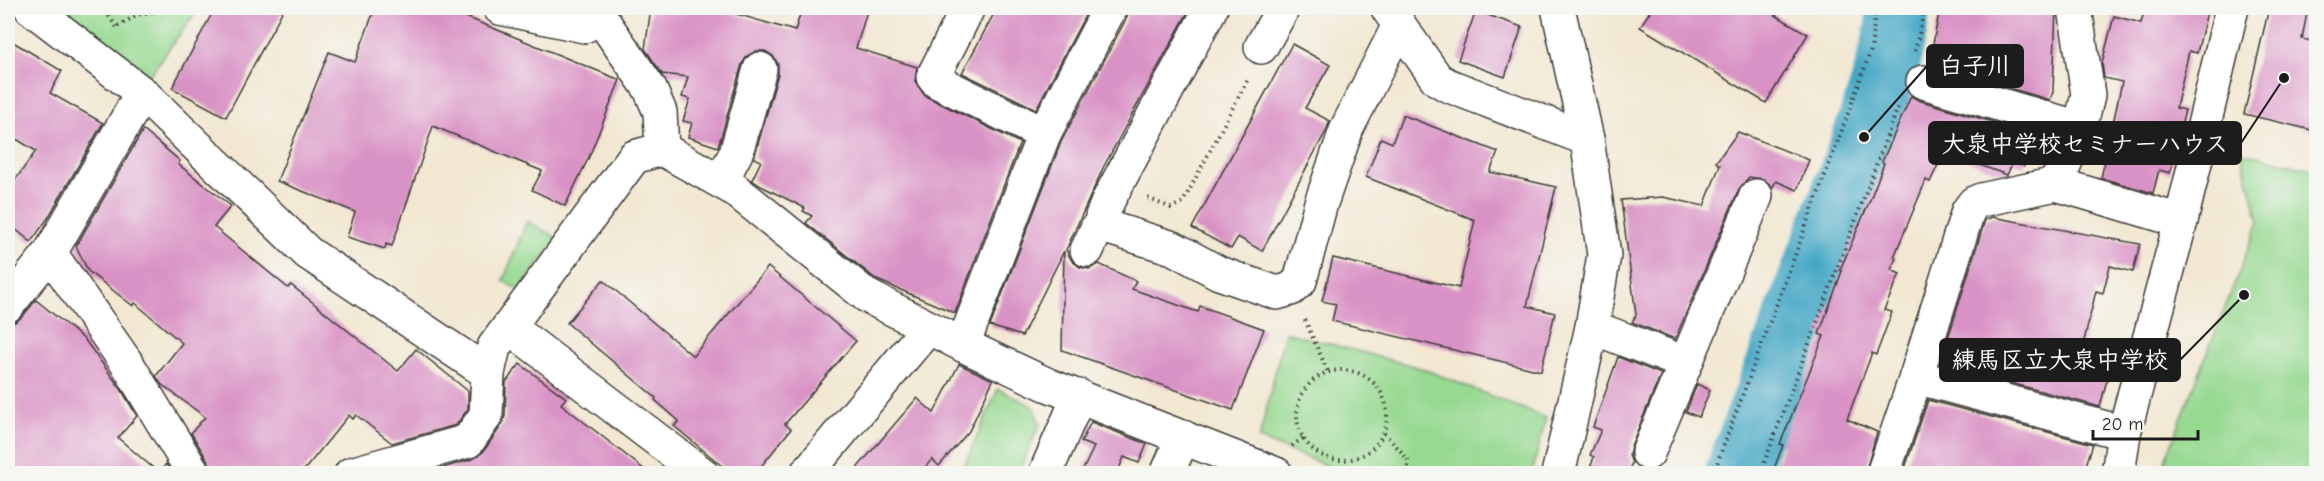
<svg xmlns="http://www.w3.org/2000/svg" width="2324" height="481" font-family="'Comic Neue','Klee One',sans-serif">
<rect width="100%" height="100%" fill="#f6f6f2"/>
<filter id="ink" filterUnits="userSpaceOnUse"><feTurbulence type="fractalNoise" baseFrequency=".0167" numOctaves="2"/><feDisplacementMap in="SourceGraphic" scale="12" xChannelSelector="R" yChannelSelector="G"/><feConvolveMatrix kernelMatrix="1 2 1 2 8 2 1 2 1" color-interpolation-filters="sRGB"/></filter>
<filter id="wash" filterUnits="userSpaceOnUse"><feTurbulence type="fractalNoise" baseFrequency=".008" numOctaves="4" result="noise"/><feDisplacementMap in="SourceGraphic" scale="24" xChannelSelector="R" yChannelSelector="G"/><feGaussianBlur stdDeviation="1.35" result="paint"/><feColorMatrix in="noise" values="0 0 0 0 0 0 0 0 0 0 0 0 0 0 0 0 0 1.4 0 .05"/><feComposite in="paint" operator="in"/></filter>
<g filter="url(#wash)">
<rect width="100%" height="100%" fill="#f2e8d2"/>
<!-- green -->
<g fill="#96d990" stroke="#597a56" stroke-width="1.5">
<polygon points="59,8 199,8 149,76"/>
<polygon points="2241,152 2316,170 2316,473 2160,473 2259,221"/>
<polygon points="527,221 558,238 519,290 503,281"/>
<polygon points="1285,332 1421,368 1546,418 1532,473 1345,473 1259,439"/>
<polygon points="998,389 1033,406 1040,424 1018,473 961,473"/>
</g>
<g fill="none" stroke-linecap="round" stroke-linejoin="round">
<!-- river -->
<path stroke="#45a7c5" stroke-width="63" d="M1736 474 1864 137C1879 95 1894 52 1899 8"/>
</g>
<g id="blocks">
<!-- building -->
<g fill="#d992c5">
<polygon points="215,8 284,8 226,117 172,88"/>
<polygon points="375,8 444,8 620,80 589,157 565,206 532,190 542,171 433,126 392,246 386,244 385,249 347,237 355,212 277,181 329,52 355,62"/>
<polygon points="651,8 716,8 795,31 802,8 868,8 856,48 917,67 915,81 925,96 1020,143 955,313 877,280 806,223 812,216 803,211 805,208 761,186 752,180 761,161 754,158 778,74 778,64 773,56 765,51 756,51 747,56 742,64 718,147 688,137 692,123 683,121 690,99 682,97 688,77 662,74 645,49"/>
<polygon points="997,8 1089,8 1036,109 962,73"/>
<polygon points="1129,8 1190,8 1104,166 1066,250 1072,261 1080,267 1089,269 1099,264 1136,281 1132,289 1198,312 1200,306 1264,329 1233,410 1062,350 1064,251 1022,336 990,326 1061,142 1127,17"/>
<polygon points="1652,8 1763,8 1808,34 1766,103 1640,27"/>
<polygon points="1940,8 2056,8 2053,92 2050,100 1929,64"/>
<polygon points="2145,8 2208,8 2197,53 2189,51 2176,108 2185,110 2170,173 2159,170 2153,193 2101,178 2122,82 2104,78 2102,63 2114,16 2141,23"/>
<polygon points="2269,8 2308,8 2302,39 2316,42 2316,131 2244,114"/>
<polygon points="1476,11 1522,27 1505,77 1458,60"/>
<polygon points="8,39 62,71 50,93 103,123 48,218 31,242 8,223 8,190 36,151 8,134"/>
<polygon points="1292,44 1330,65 1305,108 1330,121 1325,133 1262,251 1238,237 1231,249 1192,228"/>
<polygon points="1911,96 1918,100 2037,135 2024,166 2013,162 2007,175 1944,152 1930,182 1926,180 1894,257 1896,258 1891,270 1900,274 1884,310 1892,312 1876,355 1872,353 1847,419 1877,432 1865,474 1772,474 1783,445 1780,444 1824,336 1819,334 1842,271 1840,270 1870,200 1884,163 1882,162"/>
<polygon points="1403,115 1498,152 1490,172 1556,187 1527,306 1555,313 1541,371 1332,321 1336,304 1322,301 1333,258 1459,288 1475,220 1366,177 1381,138 1392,143"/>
<polygon points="143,130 180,161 178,164 231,206 214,227 288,288 291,285 398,371 416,349 468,391 468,409 456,425 392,443 356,415 353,419 349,415 301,474 213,474 210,464 191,433 205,417 161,384 156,376 182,343 135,303 133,306 88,271 76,246"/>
<polygon points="1738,132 1809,160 1797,190 1776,181 1773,187 1763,179 1749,177 1739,189 1675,339 1632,322 1636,315 1621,200 1663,197 1704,206 1720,165 1716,162"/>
<polygon points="1992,217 2140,244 2133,272 2110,266 2103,293 2096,291 2082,349 2099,354 2095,368 2109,372 2100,407 1940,364 1985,220"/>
<polygon points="768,267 856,341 785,424 791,429 755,474 732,474 674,426 679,421 655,400 656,398 567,323 603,280 693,356"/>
<polygon points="36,300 85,340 121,389 137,416 118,438 159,473 166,464 172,474 8,474 8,323 15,322 22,317"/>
<polygon points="1618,357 1661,374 1631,446 1629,455 1632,463 1627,474 1588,474 1594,457 1590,455 1601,430 1593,427"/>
<polygon points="520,364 566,398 561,404 650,474 422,474 473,459 483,452 502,425 505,416 506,382"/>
<polygon points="959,364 993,380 969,431 939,466 932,459 920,474 852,474 917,398 934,413"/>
<polygon points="1697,384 1710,390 1699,417 1686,412"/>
<polygon points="1928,400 2093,444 2083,474 1903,474"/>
<polygon points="1091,422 1147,444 1139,463 1124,457 1117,474 1081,474 1094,447 1081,442"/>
</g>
</g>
</g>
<g filter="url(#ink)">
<use href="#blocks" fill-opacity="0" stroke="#3c3b37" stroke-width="1.5"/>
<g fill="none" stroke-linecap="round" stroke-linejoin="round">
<!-- minor casing -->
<g stroke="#3c3b37" stroke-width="36">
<g id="minor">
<polyline points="31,8 142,93 308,253 488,373"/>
<polyline points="500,8 584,26 601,18"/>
<polyline points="597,8 601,18 650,89 660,112 662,149"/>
<polyline points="968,8 933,77 938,82 1044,134"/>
<polyline points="1388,9 1437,79 1447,85 1587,139"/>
<polyline points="1261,47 1283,8"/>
<polyline points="1923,82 2080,128"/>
<polyline points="721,181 736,153 760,69"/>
<polyline points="2056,184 2181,221"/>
<polyline points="1102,224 1109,228 1173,248 1219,273 1277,293 1291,289 1300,281 1321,203 1347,128 1399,25"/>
<polyline points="1087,250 1097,228 1102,224 1102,216 1109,199 1211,8"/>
<polyline points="50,253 128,365 194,474"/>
<polyline points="8,305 50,253 142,93"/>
<polyline points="509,327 702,474"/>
<polyline points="1592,327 1685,363"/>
<polyline points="963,345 1044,134 1110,8"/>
<polyline points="1916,377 2124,433"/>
<polyline points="1648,453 1756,196"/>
<polyline points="351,474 468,441 486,415 488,373 494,347 634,157 662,149 734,189 867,296 963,345 1048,385 1276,474"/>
<polyline points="806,474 928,328"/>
<polyline points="1045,474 1079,396"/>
<polyline points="1167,474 1183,437"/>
<polyline points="1558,474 1592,327 1604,255 1587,139 1558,8"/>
<polyline points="1883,474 1916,377 1968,211 1974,203 1981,200 2056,184 2080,128 2088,95 2075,8"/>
<polyline points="2118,474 2124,433 2181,221 2232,8"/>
</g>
</g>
<!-- path -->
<g stroke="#3c3b37" stroke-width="4" stroke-dasharray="1.5 4.5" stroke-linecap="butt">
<polyline points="100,8 106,12 118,29"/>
<polyline points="118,26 137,15 152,12 155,8"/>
<polyline points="1915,51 1925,8"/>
<polyline points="1148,198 1171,208 1183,202 1248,79"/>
<polyline points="1305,320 1328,372"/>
<circle cx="1342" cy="415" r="45"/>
<polyline points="1384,433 1408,459 1408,474"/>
<polyline points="1292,446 1304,437"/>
<polyline points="1713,474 1846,119 1871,50 1876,8"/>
<polyline points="1760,474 1898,107"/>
</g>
<!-- minor -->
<use href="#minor" stroke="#fff" stroke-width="33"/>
</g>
</g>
<!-- callouts -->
<path fill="none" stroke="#1c1c1c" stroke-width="2" d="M1864 137L1927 66M2284 78L2241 143M2244 295L2180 360"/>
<g fill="#1c1c1c" stroke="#f6f6f2" stroke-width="2">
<circle cx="1864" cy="137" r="6"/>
<circle cx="2284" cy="78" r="6"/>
<circle cx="2244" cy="295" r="6"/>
</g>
<g fill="#1c1c1c" stroke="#1c1c1c" stroke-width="2">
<rect x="1927" y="45" width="96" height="42" rx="6"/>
<rect x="1929" y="122" width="312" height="42" rx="6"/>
<rect x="1940" y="339" width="240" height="42" rx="6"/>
</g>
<g font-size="24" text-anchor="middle" font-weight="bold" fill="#fff">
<text x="1975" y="74">白子川</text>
<text x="2085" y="152">大泉中学校セミナーハウス</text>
<text x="2060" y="368">練馬区立大泉中学校</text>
</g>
<!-- margin -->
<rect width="2324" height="481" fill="none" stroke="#f6f6f2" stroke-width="30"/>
<!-- scale -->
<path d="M2093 430v9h105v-9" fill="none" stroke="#1c1c1c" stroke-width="3"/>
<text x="2102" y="430" font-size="18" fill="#1c1c1c" stroke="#f6f6f2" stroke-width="4.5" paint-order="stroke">20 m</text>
</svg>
